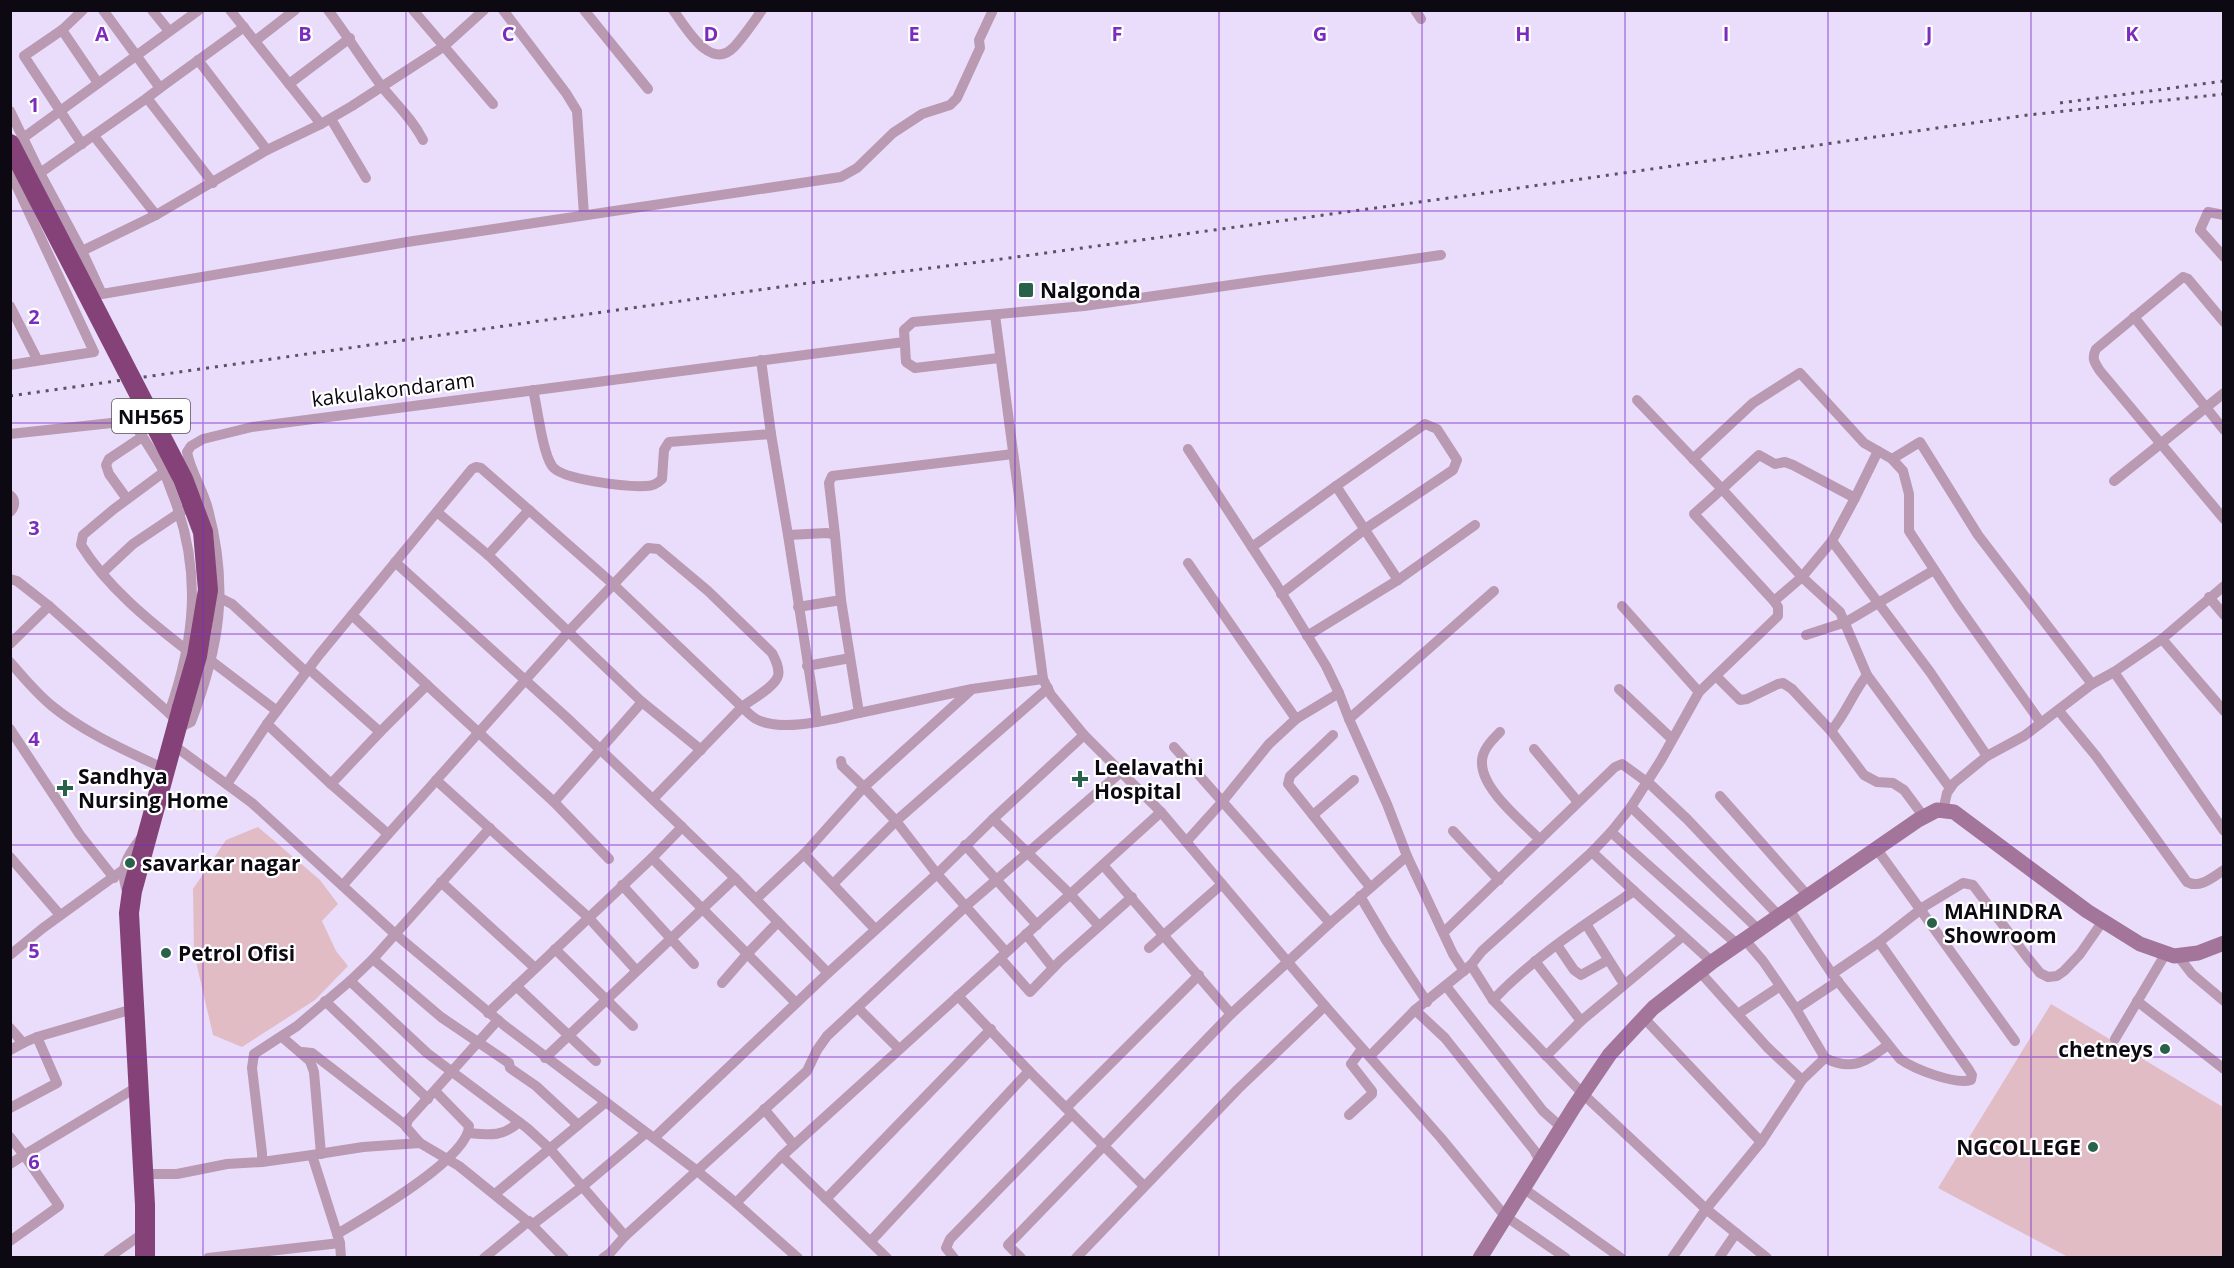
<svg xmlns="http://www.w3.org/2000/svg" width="2234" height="1268" font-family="'Open Sans',sans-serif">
<rect width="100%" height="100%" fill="#eaddfb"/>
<!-- green -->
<g fill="#e1bcc5">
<polygon points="258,827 320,880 338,904 322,921 336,951 348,966 315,1000 242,1047 213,1035 194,953 193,889 226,840"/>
<polygon points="2051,1004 2223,1107 2223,1257 2068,1257 1938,1188"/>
</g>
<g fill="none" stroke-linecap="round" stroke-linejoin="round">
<!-- street -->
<g stroke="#ba99b2" stroke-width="10">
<polyline points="103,10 160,88 147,98 213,183"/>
<polyline points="152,10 169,31"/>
<polyline points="230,10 321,124"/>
<path d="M328 10C347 35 364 63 383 88 397 105 413 120 423 140"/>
<polyline points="413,10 493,104"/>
<polyline points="503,10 566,93 577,111 584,215"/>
<polyline points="584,10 648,89"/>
<path d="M673 10C686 27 710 72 734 47 744 36 753 23 762 10"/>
<polyline points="1415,10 1421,19"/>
<polyline points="62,30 98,83"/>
<polyline points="255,41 295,10"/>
<polyline points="198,60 267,150"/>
<polyline points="289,84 350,38"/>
<polyline points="160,88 244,27"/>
<polyline points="10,111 40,173 82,251 102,294 407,242 841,177 857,168 893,133 922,114 950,105 957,98 980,48 979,40 993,10"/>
<polyline points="331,119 366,178"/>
<polyline points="94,136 156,215"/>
<polyline points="23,138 199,10"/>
<polyline points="82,144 24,56 62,30 83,10"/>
<polyline points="10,172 94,352 10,365"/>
<polyline points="40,173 147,98"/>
<polyline points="2224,215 2208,212 2200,230 2224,257"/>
<polyline points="82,251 156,215 267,150 321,124 352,106 443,47 484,10"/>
<polyline points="10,306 37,359"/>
<polyline points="995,315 1043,679 1051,695 1084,735 1161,812 1325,1006 1441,1138 1505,1216 1566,1258"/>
<polyline points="2134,317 2224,430"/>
<path d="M2224 322 2188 279 2183 277 2096 349C2091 359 2095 363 2100 371L2224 519"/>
<polyline points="999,358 915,368 906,362 904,330 913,322 1084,306 1441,255"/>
<polyline points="761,360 771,434"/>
<path d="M533 390C538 410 542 451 552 466 561 480 628 487 646 486 652 486 657 484 662 479L664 450 669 442 771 434 788 535 827 533 835 535 841 600 859 713 972 689 1043 679"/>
<path d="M10 434 130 421 135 425C144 439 154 454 162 468 167 478 170 488 174 498 202 573 195 639 169 713L178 723"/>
<polyline points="1188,449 1276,584 1326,666 1339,693 1349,719 1387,804 1407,856 1453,954 1464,971"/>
<polygon points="1759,455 1775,464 1785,462 1793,465 1855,498 1832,541 1802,577 1722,489"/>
<polyline points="1693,459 1753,403 1800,373 1864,443 1892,459 1903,471 1909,494 1909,531 1958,606 2041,723"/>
<polyline points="1892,459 1920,442 1978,535 2092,684"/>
<path d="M164 472 114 509 83 535 81 545C107 587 149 621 188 651"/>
<polyline points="2114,481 2224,393"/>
<path d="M10 495C16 500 15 507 10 512"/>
<polyline points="1855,498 1878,451"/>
<polyline points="127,499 109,474 106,465 109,459 142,437"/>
<polyline points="529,510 613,584 742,707 654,798"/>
<polyline points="437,512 488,555 642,702 554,802"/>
<polyline points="788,535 817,722"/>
<polyline points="835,535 829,483 832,476 1013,454"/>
<polyline points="1832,541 1930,672 1987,756"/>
<polyline points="1252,547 1336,486"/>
<polyline points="395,562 566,717 682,827 652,858 488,1013"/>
<polyline points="1188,563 1296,719"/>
<polyline points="102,573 133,544 185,509"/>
<polyline points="10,579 17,581 49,606"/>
<polyline points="1281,594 1365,529 1453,470 1457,460 1437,429 1425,424 1336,486 1398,580"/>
<polyline points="2209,597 2224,615"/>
<polyline points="220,598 232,604 306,672"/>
<polyline points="1774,601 1802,577 1840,612 1867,675 1950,788"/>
<polyline points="1622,606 1699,692"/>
<polyline points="798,607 841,600"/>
<polyline points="352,615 427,685 380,732"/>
<polyline points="1806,635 1846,622 1934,570"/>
<polyline points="1307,636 1398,580 1475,525"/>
<polyline points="2162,639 2224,711"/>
<polyline points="10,644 49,606 169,713"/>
<polyline points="210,660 277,711"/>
<path d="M10 662C23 677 36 693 52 706 85 733 127 751 165 769"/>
<polyline points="807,666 850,658"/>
<polyline points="309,669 380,732 331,784"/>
<polyline points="2114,672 2224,831"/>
<polyline points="1716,676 1740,700 1747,699 1778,684 1783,683 1792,689 1831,731 1864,775 1877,782 1893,783 1904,790 1924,817"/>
<polyline points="427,685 554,802 609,859"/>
<polyline points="1619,689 1672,739"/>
<polyline points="642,702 701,750"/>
<path d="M2059 711 2096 756 2187 882C2200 889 2213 877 2224 870"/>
<polyline points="1349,719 1494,591"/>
<polyline points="267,724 331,784 388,834"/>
<polyline points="10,729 80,835 114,878"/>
<path d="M176 729 191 722C220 646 229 588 208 509 203 489 191 473 187 452L191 446 203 439 252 427 904 342"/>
<path d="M1831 731C1847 712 1852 694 1867 675"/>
<path d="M1500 732C1492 740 1481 751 1482 763 1482 790 1523 822 1540 840"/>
<polyline points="1333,735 1290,776 1288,784 1370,887"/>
<polyline points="172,744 252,803 394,933 505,1026 696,1170 736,1203 798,1258"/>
<polyline points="1174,747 1330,923"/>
<polyline points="1534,749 1578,802"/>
<polyline points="436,780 588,917 636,970"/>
<polyline points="227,784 267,724 319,655 472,469 476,467 481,468 529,510 488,555"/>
<polyline points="1720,796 1808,896"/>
<polyline points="1631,807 1759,930"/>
<polyline points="1943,811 1947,793 1954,783 1987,756 2024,736 2092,684 2114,672 2162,639 2224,586"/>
<polyline points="1313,815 1354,780"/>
<polyline points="993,819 1070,894 1099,926"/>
<polyline points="682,827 735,878"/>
<polyline points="1453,831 1499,880"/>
<polyline points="1611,832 1738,945"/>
<polyline points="1186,842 1222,802 1269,744 1296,719 1339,693"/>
<polyline points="965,845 1037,925"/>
<polyline points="1876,848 2015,1041"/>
<polyline points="1592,852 1634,891"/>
<polyline points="804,854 875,929"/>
<polyline points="10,857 60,915"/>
<polyline points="652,858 796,1003"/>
<polyline points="1103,865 1231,1014"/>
<polyline points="441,882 535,968"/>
<polyline points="833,884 896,821 864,787 970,691"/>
<path d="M343 885 569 631 648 548 658 549 708 591 772 653C775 659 780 668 778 676 774 688 752 699 742 707 746 711 751 716 756 719 781 733 832 719 859 713"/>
<polyline points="622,885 694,964"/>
<path d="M129 896C118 871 125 858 142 837"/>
<polyline points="1360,896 1386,940 1427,1002"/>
<polyline points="756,899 804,854 864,787 842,766 841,761"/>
<polyline points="1789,909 1832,974 1879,942 1925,906 1963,883 1973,885 2027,957 2040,973 2048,977 2057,976 2064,971 2080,954 2103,921"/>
<polyline points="1586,924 1624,984"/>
<polyline points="1444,932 1615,767 1622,764 1651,785 1687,819 1779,916"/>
<polyline points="1026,934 1053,968"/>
<polyline points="1745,940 1763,961 1796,1009 1838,981"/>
<polyline points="1557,945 1574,970 1581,975 1608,960"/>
<polyline points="1149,948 1222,884"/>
<polyline points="555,949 633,1026"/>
<polyline points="1006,952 937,874 896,821 1048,688"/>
<polyline points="10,955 43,928 123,870"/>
<polyline points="2178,956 2192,974 2224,1001"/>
<polyline points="1000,958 1030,992 1060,961 1132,897"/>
<polyline points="373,959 441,1017 509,1063 510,1068 536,1086 578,1125"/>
<polyline points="1535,961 1581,1021"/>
<polyline points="1471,965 1493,1000 1583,1094 1706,1209 1767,1258"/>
<polyline points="1700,972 1767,1047 1802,1080"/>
<path d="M1832 974 1900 1059C1914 1069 1955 1085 1971 1080L1972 1075 1969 1070 1879 942"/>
<polyline points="350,981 427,1053 527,1128 550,1149 625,1236 807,1071 817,1050 827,1036 966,906 1121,772"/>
<polyline points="722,983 748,953 778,922"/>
<polyline points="516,986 596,1061"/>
<polyline points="1446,986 1543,1111 1561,1127"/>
<polyline points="958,996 1029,1071 1144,1186"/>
<path d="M1493 1000C1534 957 1585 924 1634 891L1712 962"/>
<polyline points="325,1001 428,1099"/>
<polyline points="2137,1001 2224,1069"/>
<polyline points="858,1008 899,1049"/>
<path d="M1796 1009 1825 1058C1853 1072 1866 1061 1888 1045"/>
<polyline points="1415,1010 1445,1038 1534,1150 1540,1161"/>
<polyline points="1738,1014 1779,987"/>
<polyline points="1644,1018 1761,1142 1706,1209 1672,1258"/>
<polyline points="10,1028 23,1043 37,1037 133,1009"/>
<polyline points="282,1037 310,1061 314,1072 321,1154"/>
<polyline points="2115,1039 2166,953"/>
<polyline points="10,1050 23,1043"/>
<polyline points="302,1052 312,1053 405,1125"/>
<polyline points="1370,1056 1415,1010 1471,965 1482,951 1592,852 1611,832 1631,807 1661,760 1699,692 1778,616 1778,607 1774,601 1694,514 1722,489 1637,400"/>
<polyline points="1546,1056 1581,1021 1683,936"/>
<polyline points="545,1058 735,878 828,973"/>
<polyline points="10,1108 57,1083 37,1037"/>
<polyline points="1066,1108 1199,975"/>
<polyline points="764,1109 794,1145"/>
<polyline points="1349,1115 1372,1094 1372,1091 1351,1064 1362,1049"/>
<path d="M469 1133C490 1135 503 1137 519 1122"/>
<polyline points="10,1137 24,1155 137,1087"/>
<polyline points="654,1138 828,973 937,874 993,819 1084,735"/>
<polyline points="1761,1142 1802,1080 1825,1058"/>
<polyline points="420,1143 406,1127 408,1120 498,1020"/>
<polyline points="312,1155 363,1147 420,1143 459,1166 532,1225 583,1186 646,1133"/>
<polyline points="782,1156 887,1258"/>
<polyline points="10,1164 24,1155 59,1206 10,1241"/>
<polyline points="143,1174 177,1174 227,1164 262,1162 262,1153 252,1068 254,1054 297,1026 350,981 373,959 490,828"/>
<polyline points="1523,1188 1621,1258"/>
<polyline points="495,1194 606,1102"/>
<polyline points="826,1199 991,1029"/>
<polyline points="736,1203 782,1156 1161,812"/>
<polyline points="532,1225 564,1258"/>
<path d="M337 1234C366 1217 468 1159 469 1126L435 1091"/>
<polyline points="871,1241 1029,1071"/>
<polyline points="340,1243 341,1258"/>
<polyline points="108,1258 145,1232"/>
<polyline points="208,1258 340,1243 312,1155 262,1162"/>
<polyline points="484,1258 529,1221"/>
<polyline points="603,1258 610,1253 625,1236"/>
<polyline points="954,1258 946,1248 950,1239 1072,1114"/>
<polyline points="1021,1258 1008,1245 1231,1014 1330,923 1407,856"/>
<polyline points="1076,1258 1238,1089 1325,1006"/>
<polyline points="1719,1258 1736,1233"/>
</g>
<!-- secondary -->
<polyline stroke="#a4759a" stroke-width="15" points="1480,1258 1574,1107 1610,1054 1653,1008 1712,962 1918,820 1937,810 1954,812 2087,911 2140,944 2174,956 2198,953 2224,943"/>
<!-- highway -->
<polyline stroke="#844278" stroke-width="20" points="145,1258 145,1205 129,913 132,891 182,708"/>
<!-- rail -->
<g stroke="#5b5364" stroke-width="3" stroke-dasharray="3 6" stroke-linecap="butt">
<polyline points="2060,103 2224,81"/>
<polyline points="10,396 801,284 987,261 1463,196 2028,115 2224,94"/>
</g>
<!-- highway-bridge -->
<polyline stroke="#844278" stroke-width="20" points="10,144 183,479 203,532 208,590 197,656 182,708"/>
</g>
<!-- grid -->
<path fill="none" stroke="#7b2cbf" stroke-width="1.5" stroke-opacity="0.55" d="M203 10V1258M406 10V1258M609 10V1258M812 10V1258M1015 10V1258M1219 10V1258M1422 10V1258M1625 10V1258M1828 10V1258M2031 10V1258M10 211H2224M10 423H2224M10 634H2224M10 845H2224M10 1057H2224"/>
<!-- markers -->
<g fill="#29624a" stroke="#fff" stroke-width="2">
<rect x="1018" y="282" width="16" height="16" rx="3"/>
<path d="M1077 770h6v6h6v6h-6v6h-6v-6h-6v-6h6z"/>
<path d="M62 779h6v6h6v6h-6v6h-6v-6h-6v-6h6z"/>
<circle cx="130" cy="863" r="6"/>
<circle cx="1932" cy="923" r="6"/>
<circle cx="166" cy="953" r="6"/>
<circle cx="2165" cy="1049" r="6"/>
<circle cx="2093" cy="1147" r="6"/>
</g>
<g text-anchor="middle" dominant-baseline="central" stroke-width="4.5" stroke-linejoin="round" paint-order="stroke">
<!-- shield labels -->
<rect fill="#fff" stroke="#565359" stroke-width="1.5" x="112" y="399" width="78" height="34" rx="4.5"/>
<g font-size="20" font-weight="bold" fill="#0d0912">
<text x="151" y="416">NH565</text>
</g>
<!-- poi labels -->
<g font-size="21" font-weight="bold" fill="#0d0912" stroke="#fff" text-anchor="start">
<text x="1040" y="290">Nalgonda</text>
<text x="1094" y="767">Leelavathi<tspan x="1094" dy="24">Hospital</tspan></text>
<text x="78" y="776">Sandhya<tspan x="78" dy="24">Nursing Home</tspan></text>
<text x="142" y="863">savarkar nagar</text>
<text x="1944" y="911">MAHINDRA<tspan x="1944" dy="24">Showroom</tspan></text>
<text x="178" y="953">Petrol Ofisi</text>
<text x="2153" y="1049" text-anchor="end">chetneys</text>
<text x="2081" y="1147" text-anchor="end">NGCOLLEGE</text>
</g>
<!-- street labels -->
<g font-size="21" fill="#0d0912" stroke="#fff">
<text transform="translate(393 389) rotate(-7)">kakulakondaram</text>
</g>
</g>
<g font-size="20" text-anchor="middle" font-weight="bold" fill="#7b2cbf" stroke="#fff" stroke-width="4.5" stroke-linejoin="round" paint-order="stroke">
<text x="102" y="41">A</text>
<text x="305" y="41">B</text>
<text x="508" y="41">C</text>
<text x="711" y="41">D</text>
<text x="914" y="41">E</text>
<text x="1117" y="41">F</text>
<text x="1320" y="41">G</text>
<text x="1523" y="41">H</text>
<text x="1726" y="41">I</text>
<text x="1929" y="41">J</text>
<text x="2132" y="41">K</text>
<text x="34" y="112">1</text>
<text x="34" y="324">2</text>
<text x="34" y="535">3</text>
<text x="34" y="746">4</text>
<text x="34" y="958">5</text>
<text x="34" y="1169">6</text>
</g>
<!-- border -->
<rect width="2234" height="1268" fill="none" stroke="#0d0912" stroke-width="24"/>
</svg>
